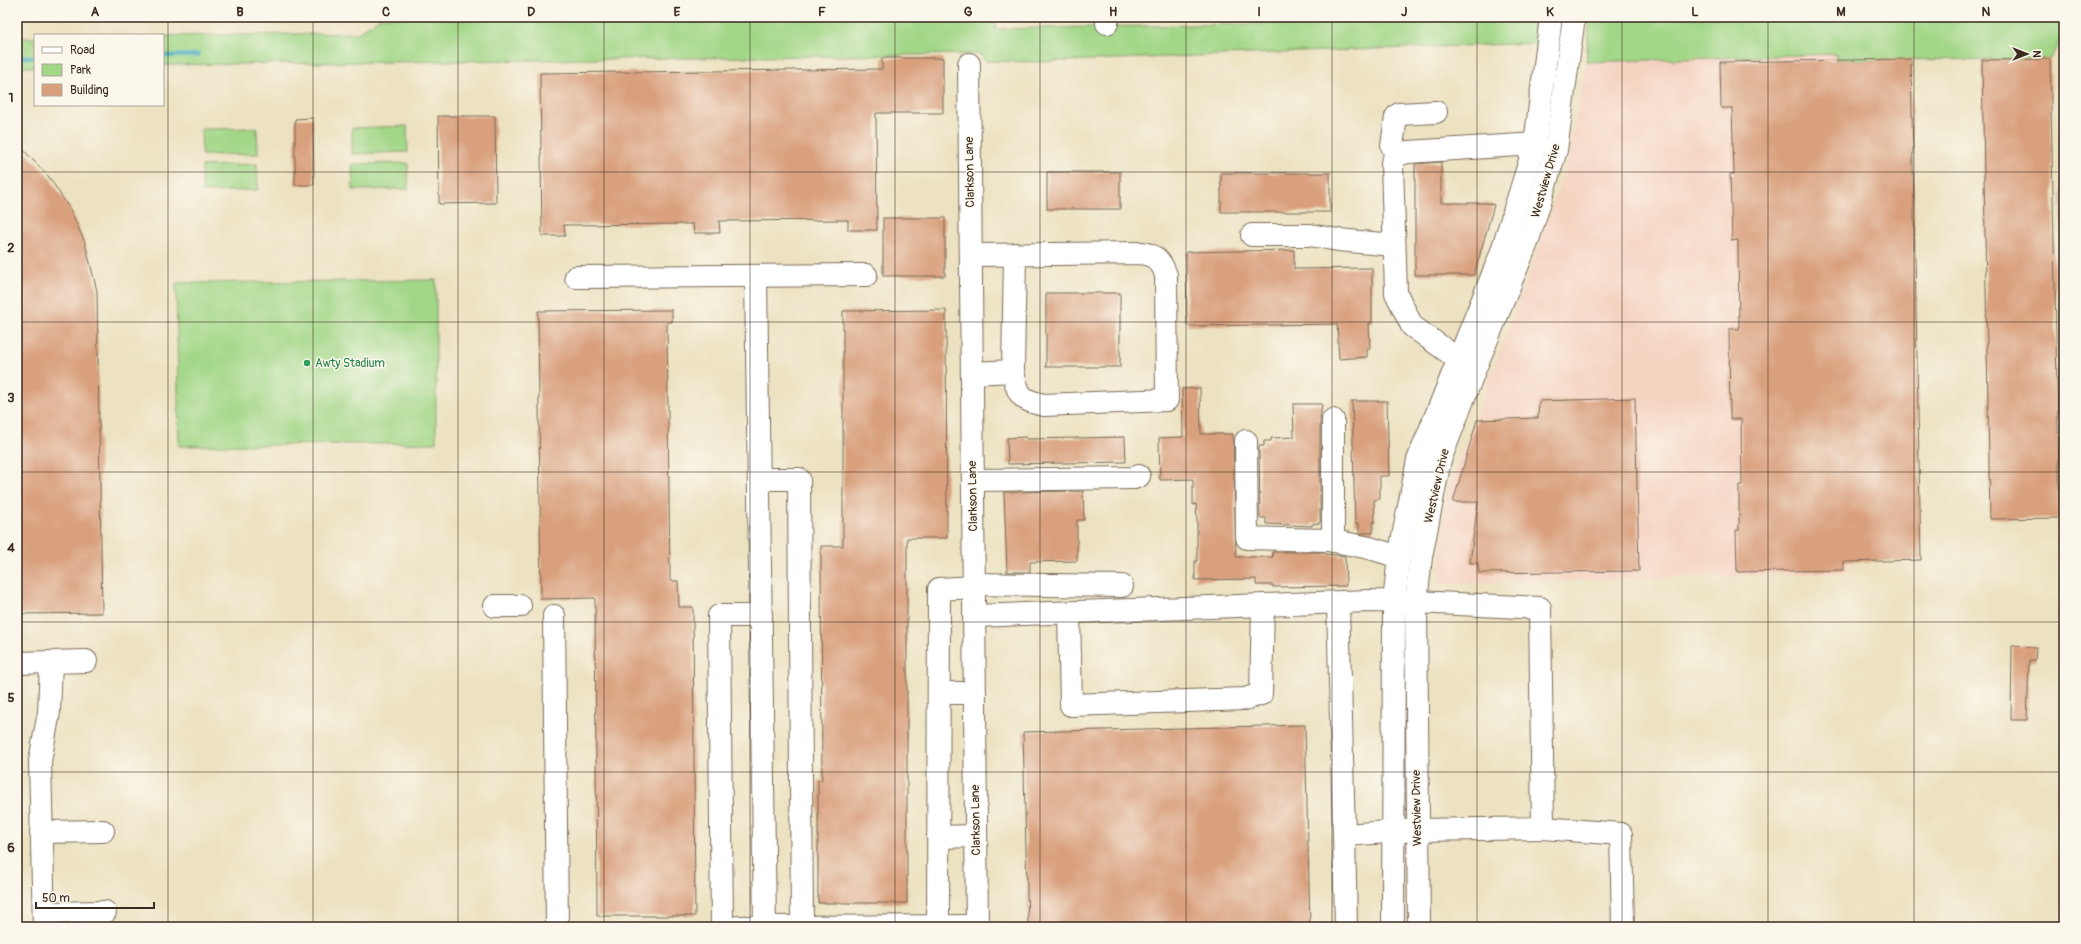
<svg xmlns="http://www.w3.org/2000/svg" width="2081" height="944" font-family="Pangolin,sans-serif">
<rect width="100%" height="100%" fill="#fbf7ec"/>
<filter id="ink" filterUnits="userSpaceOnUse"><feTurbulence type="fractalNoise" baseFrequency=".025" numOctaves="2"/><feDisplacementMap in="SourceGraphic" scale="8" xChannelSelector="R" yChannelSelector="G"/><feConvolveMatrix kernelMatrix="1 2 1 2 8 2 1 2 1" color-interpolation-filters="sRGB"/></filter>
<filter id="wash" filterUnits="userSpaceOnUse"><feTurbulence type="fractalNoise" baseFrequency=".012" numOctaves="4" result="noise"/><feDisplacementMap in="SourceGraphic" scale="16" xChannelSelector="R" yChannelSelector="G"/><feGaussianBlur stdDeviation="0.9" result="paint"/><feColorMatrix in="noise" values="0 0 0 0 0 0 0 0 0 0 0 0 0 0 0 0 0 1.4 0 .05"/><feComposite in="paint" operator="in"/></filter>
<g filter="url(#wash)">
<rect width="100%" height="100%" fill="#ece2c1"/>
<!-- built -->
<g fill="#f5d3c1">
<polygon points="425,17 596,17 450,20"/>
<polygon points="1836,54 1849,573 1438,584 1447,492 1537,252 1568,158 1586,62"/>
</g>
<!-- industrial -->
<polygon fill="#d1c0bc" points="2059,43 2064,43 2064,394"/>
<!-- green -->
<g fill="#a3d788" stroke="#6f8053">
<polygon points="381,17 425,17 450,20 596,17 995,17 996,29 1540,18 1538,43 1039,62 985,61 980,54 163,65 163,36 358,33"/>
<polygon points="2064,17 2064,43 2059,43 2050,59 1836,60 1836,54 1586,62 1590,18"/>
<polygon points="35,38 35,67 17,67 17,38"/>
<polygon points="407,126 408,152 352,154 352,128"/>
<polygon points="257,128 258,154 202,155 201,129"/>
<polygon points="408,163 408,189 353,190 352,164"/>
<polygon points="257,164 258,190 202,192 202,166"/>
<polygon points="436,280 436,443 179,446 176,283"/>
</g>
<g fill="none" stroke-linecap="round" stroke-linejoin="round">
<!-- stream -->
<g stroke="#3facbe" stroke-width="4.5">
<polyline points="163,56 198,55"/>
<polyline points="17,57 35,57"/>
</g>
</g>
<g id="blocks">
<!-- building -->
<g fill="#d9a07e">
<polygon points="882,58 943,58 943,113 876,113 877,230 848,230 848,220 719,221 720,233 694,233 693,224 564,225 565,236 542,236 540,73 882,69"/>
<polygon points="1911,59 1921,560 1844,562 1844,570 1737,572 1736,530 1739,530 1739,485 1742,485 1741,419 1730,419 1729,329 1739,329 1738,240 1732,241 1730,174 1734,174 1732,108 1721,108 1720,62"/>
<polygon points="2050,59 2060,518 1990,519 1982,60"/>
<polygon points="438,116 495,116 496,203 439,204"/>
<polygon points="313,118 314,185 295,185 295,119"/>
<polygon points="17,143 49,177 70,209 85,243 97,291 102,613 17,614"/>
<polygon points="1441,162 1441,203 1487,203 1494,205 1474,275 1415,275 1415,164"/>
<rect x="1047" y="172" width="73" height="37"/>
<rect x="1221" y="173" width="109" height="39"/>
<rect x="883" y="218" width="62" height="58"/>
<polygon points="1294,250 1294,269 1372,268 1372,323 1369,323 1370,349 1367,349 1367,357 1339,359 1337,324 1187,326 1186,252"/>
<rect x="1046" y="293" width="74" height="74"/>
<polygon points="672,310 672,322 667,322 670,581 678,581 679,607 693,607 695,916 597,916 595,598 541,599 538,311"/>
<polygon points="946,310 947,538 907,538 907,903 818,903 818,780 822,780 821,546 843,546 843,311"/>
<polygon points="1200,388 1201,434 1233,434 1236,557 1273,557 1272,552 1325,552 1325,554 1345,556 1346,586 1273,587 1273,585 1256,585 1256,579 1195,580 1195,561 1197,561 1197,523 1196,504 1193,505 1193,479 1160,480 1159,438 1183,437 1182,389"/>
<polygon points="1635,398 1639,571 1479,573 1478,563 1470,563 1478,502 1453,502 1477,420 1538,418 1539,401"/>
<polygon points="1352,401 1387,401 1389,476 1380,476 1380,499 1374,500 1375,522 1373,522 1373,533 1359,533 1359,524 1355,524"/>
<polygon points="1293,404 1322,404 1320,420 1320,523 1312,524 1312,526 1266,524 1266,518 1260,518 1259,446 1264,446 1264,441 1271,441 1271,438 1294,437"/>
<polygon points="1026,437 1026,439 1125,437 1126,462 1008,464 1007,438"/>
<polygon points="1083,491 1084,520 1077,520 1077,561 1030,562 1030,572 1007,572 1004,492"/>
<polygon points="2012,646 2036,647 2035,661 2029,661 2027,720 2011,720"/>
<polygon points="1305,725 1310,927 1028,927 1023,732"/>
</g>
</g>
</g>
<g filter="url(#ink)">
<use href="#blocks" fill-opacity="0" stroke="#796a57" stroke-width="1"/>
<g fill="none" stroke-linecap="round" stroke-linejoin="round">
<!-- minor casing -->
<g stroke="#796a57" stroke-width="24">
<g id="minor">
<polyline points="1107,23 1108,17"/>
<polyline points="969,64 977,927"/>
<polyline points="1396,155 1392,146 1396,117 1399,114 1436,112"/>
<polyline points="1252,235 1310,235 1338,240 1394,245"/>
<path d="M971 255 1141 253C1156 255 1161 261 1166 275L1167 400 1044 405C1020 400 1018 395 1013 371L1015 254"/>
<polyline points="756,276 765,927"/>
<polyline points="576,277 866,275"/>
<polyline points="1458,359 1412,326 1396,293 1392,163 1396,155 1408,152 1535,144"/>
<polyline points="972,373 1013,371"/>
<polyline points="1246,441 1247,538 1329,540 1370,548 1399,557"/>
<polyline points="759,479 799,479 802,927"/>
<polyline points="973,480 1134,478 1139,476"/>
<polyline points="1333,541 1333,420"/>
<polyline points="974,584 1122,586"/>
<polyline points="495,606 520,606"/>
<polyline points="1069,613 1071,705 1245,699 1261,694 1263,606"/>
<polyline points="554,616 557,927"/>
<polyline points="974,616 1368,601 1416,602 1540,608 1543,828 1417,830 1344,835 1338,603"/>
<polyline points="17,663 86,661"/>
<polyline points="939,693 975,693"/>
<polyline points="1543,828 1621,834 1623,927"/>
<polyline points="41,832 103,831"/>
<polyline points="1344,835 1346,927"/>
<polyline points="938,837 976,836"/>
<polyline points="44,913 105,912"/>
<polyline points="938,926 939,589 974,587"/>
<polyline points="44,927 40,761 49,712 51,663"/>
<polyline points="722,927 719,616 761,616"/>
<polyline points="738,927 977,926"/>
</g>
</g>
<!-- major casing -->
<g stroke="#796a57" stroke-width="24">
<g id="major">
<polyline points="1393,927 1394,602 1399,557 1418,460 1501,254 1535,144 1551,17"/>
<polyline points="1419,927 1416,602 1421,557 1440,460 1476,366 1527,243 1556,150 1574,17"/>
</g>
</g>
<!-- minor -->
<use href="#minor" stroke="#fff" stroke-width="22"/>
<!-- major -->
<use href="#major" stroke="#fff" stroke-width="22"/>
</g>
</g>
<!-- grid -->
<path fill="none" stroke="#3b2a1e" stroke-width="1" stroke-opacity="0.55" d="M168 17V927M313 17V927M458 17V927M604 17V927M750 17V927M895 17V927M1040 17V927M1186 17V927M1332 17V927M1477 17V927M1622 17V927M1768 17V927M1914 17V927M17 172H2064M17 322H2064M17 472H2064M17 622H2064M17 772H2064"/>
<!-- markers -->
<circle fill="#2e9e5b" stroke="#fbf7ec" stroke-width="1.5" cx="307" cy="363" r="4"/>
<g text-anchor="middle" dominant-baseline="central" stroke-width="3" stroke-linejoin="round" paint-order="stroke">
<!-- street labels -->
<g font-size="12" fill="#3b2a1e" stroke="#fbf7ec">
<text transform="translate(970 172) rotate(-91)">Clarkson Lane</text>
<text transform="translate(1546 181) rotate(-74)">Westview Drive</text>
<text transform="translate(1437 486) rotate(-77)">Westview Drive</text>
<text transform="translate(973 496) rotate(-91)">Clarkson Lane</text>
<text transform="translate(1417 808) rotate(-91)">Westview Drive</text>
<text transform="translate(976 820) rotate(-91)">Clarkson Lane</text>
</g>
<!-- leisure labels -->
<g font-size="12" fill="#27864d" stroke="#fbf7ec" text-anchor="start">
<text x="315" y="363">Awty Stadium</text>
</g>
</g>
<!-- margin -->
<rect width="2081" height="944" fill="none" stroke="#fbf7ec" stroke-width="44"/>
<!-- legend -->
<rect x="34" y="34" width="130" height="72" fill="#fbf7ec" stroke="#aea59a"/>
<rect x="42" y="47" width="20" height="6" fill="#ffffff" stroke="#aea59a"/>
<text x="70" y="54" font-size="12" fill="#3b2a1e">Road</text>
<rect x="42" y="64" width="20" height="12" fill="#a3d788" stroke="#aea59a"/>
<text x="70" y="74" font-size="12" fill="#3b2a1e">Park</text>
<rect x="42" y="84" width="20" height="12" fill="#d9a07e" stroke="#aea59a"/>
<text x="70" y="94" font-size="12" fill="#3b2a1e">Building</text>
<!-- north arrow -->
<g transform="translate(2027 54) rotate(90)" stroke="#fbf7ec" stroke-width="3" paint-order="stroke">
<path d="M0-3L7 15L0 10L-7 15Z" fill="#3b2a1e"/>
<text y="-6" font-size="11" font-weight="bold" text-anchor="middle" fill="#3b2a1e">N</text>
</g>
<!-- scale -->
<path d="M36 902v6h118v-6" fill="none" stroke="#3b2a1e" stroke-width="2"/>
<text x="42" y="902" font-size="12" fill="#3b2a1e" stroke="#fbf7ec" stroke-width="3" paint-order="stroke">50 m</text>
<rect x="22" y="22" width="2037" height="900" fill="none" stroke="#3b2a1e" stroke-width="1.5"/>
<g font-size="13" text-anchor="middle" font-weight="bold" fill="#3b2a1e">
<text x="95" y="16">A</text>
<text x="240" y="16">B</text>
<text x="386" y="16">C</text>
<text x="531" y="16">D</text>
<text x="677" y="16">E</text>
<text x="822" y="16">F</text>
<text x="968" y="16">G</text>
<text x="1113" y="16">H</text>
<text x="1259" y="16">I</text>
<text x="1404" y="16">J</text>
<text x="1550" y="16">K</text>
<text x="1695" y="16">L</text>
<text x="1841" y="16">M</text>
<text x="1986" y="16">N</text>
<text x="11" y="102">1</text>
<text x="11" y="252">2</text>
<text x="11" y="402">3</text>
<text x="11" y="552">4</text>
<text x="11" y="702">5</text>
<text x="11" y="852">6</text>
</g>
</svg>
